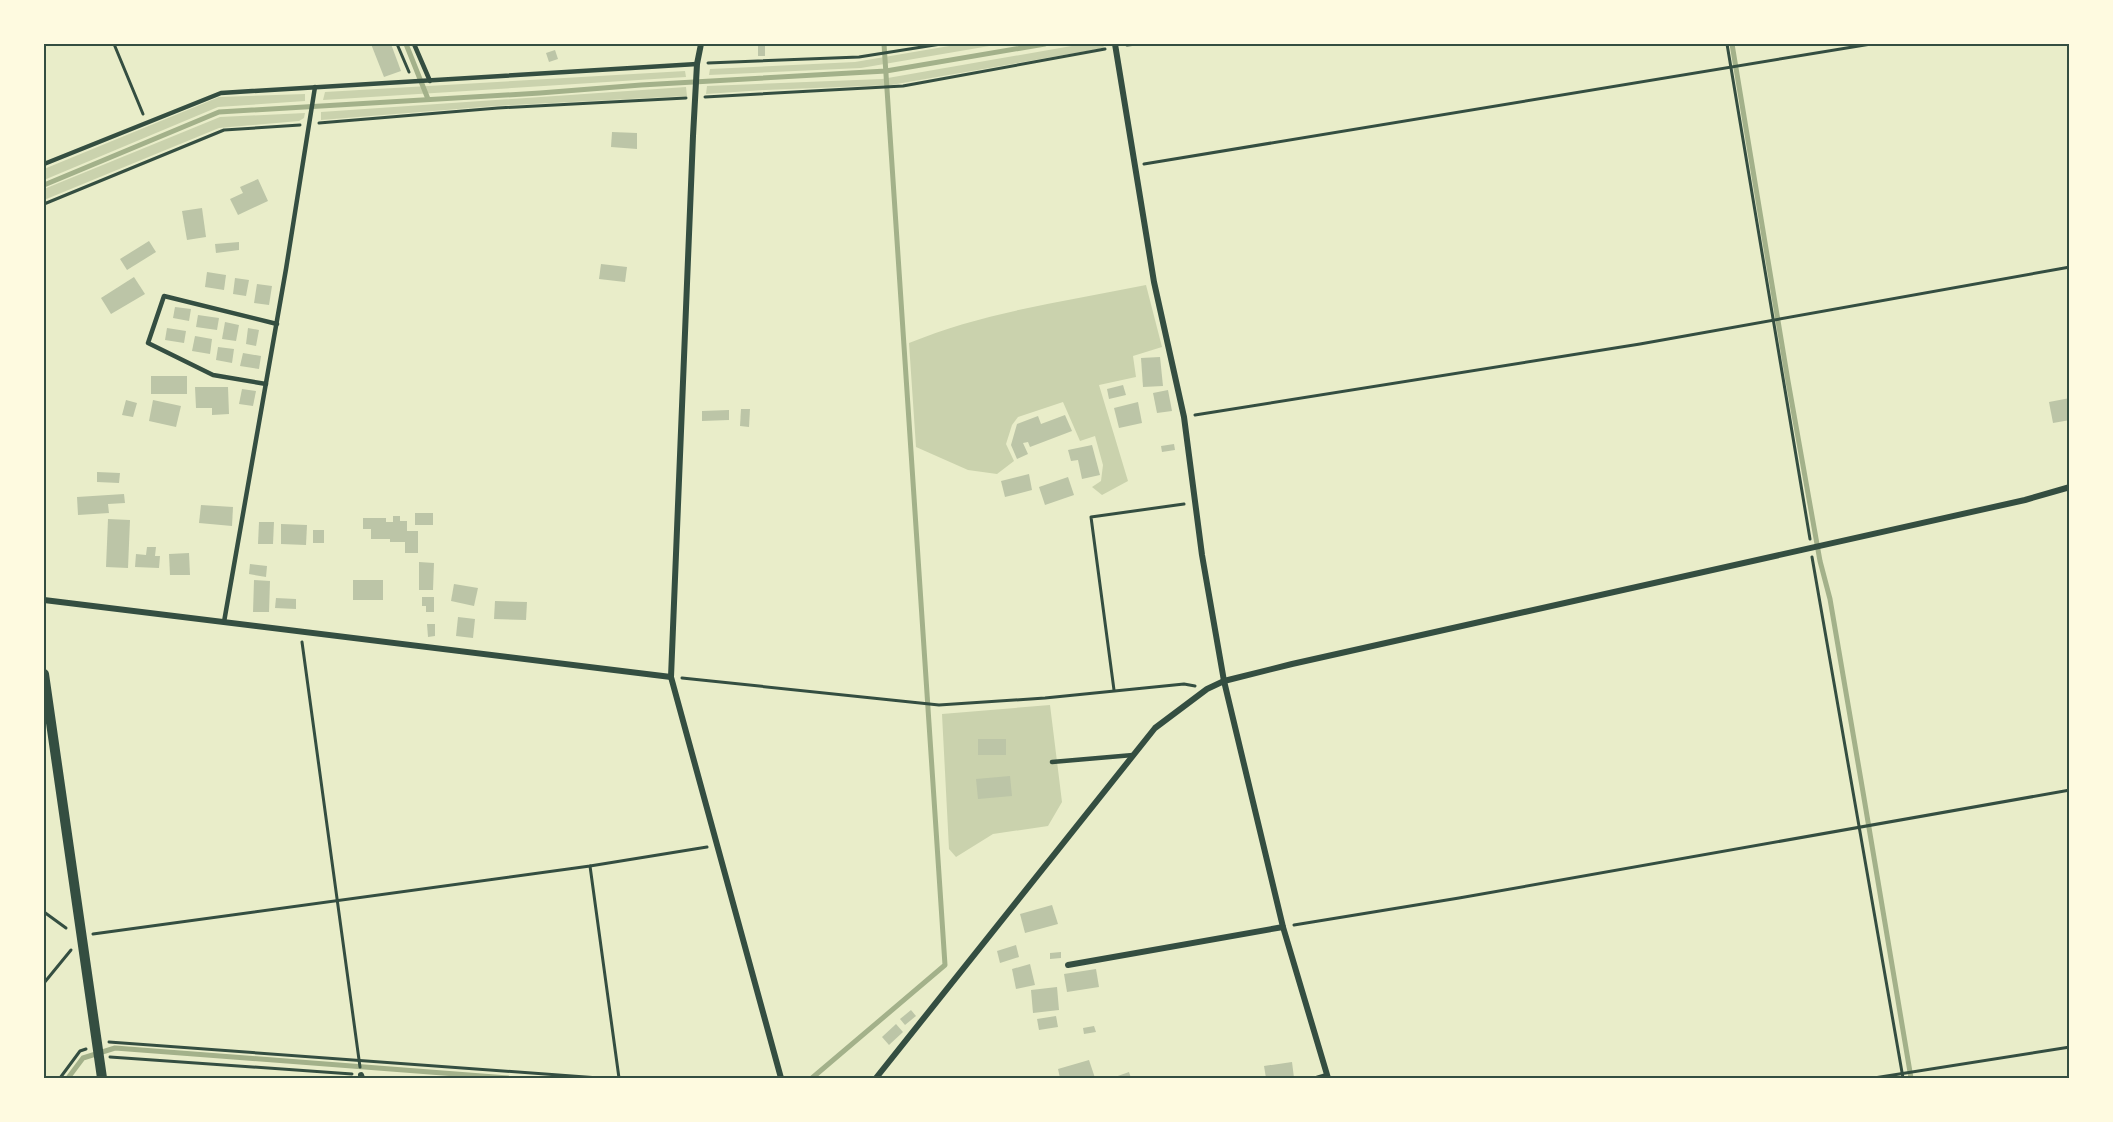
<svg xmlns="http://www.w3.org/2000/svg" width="2113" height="1122" font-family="'Open Sans',sans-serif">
<rect width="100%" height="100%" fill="#e9edc9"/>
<!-- green -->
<g fill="#cad2ad">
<polygon points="961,44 1001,44 861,68 709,75 710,69 855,62"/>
<polygon points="1083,44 1103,44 1104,48 891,85 765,90 706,94 707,86 882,79"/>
<polygon points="685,71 686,77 323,100 325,92"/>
<polygon points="686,87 687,96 495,106 321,120 321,112"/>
<polygon points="305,94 305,101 218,107 44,180 44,169 219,97"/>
<polygon points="305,113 304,118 299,121 219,128 44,200 44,189 220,117"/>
<path d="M1146 285 1162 347 1133 356 1136 377 1099 385 1128 481 1102 495 1092 487 1101 481 1103 465 1095 436 1080 441 1063 402 1018 417 1012 425 1006 444 1014 461 997 474 968 470 916 447 909 343C984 312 1067 301 1146 285Z"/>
<polygon points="1050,705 1062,802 1048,826 993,834 956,857 949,849 942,714"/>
</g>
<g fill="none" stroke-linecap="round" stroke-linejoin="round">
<!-- stream -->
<g stroke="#a3b18a" stroke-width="5">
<polyline points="406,44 428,99"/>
<polyline points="1732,44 1788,381 1820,561 1830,599 1863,792 1911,1078"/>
<polyline points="44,185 219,112 540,93 641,85 886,71 1045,44"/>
<polyline points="68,1078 83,1058 115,1048 508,1078"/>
<polyline points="812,1078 945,965 884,44"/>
</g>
</g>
<!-- building -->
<g fill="#bcc5a7">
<polygon points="371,44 391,44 401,71 384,77"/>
<rect x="758" y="44" width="7" height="12"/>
<polygon points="555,50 558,59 549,62 546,53"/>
<polygon points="612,132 637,133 637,149 611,147"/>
<polygon points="258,179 268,201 238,215 230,199 243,193 240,187"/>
<polygon points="202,208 206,237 187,240 182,211"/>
<polygon points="149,241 156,252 127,270 120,259"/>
<polygon points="239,242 239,250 216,253 215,244"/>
<polygon points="601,264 627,267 625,282 599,279"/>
<polygon points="207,272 226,275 224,290 205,287"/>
<polygon points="134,277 145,294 111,314 101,298"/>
<polygon points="235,278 249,280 246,296 233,294"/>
<polygon points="257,284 272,286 269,305 254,303"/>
<polygon points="175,307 191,309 189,321 173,318"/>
<polygon points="198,315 219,318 217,330 196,327"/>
<polygon points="225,322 239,325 236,341 222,339"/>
<polygon points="167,328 186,331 184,343 165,340"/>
<polygon points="248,328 259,330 256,346 246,344"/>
<polygon points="195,336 212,339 210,354 192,351"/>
<polygon points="218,347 234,349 232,363 216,360"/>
<polygon points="243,353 261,356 259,369 240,366"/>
<polygon points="1160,357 1163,386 1143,387 1141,358"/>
<rect x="151" y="376" width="36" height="18"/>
<polygon points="1123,385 1126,395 1109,399 1107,389"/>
<polygon points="195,387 228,387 229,414 212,415 212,408 196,408"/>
<polygon points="242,389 256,391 253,406 239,404"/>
<polygon points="1168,390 1172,411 1157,413 1153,393"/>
<polygon points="2070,398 2070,420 2053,423 2049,402"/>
<polygon points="126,400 137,403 133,417 122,415"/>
<polygon points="153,400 181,406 176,427 149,421"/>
<polygon points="1138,402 1142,423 1119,428 1114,408"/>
<polygon points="741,409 750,409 749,427 740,426"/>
<polygon points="729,410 729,420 702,421 702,411"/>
<polygon points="1065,415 1072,431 1030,447 1028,442 1023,443 1028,454 1017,459 1011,445 1017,424 1038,416 1041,424"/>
<polygon points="1174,444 1175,450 1162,452 1161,446"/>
<polygon points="1092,445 1100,475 1082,479 1078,460 1071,461 1068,450"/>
<polygon points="97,472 120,473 119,483 97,482"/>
<polygon points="1029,474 1032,490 1005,497 1001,481"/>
<polygon points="1068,477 1074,495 1045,505 1039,487"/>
<polygon points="124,494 125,503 108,504 109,513 78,515 77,497"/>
<polygon points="201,505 233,507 232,526 199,523"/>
<rect x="415" y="513" width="18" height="12"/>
<polygon points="393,516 400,516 400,521 407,521 407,531 418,531 418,553 405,553 405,542 390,542 390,539 371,539 371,529 363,529 363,518 386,518 386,522 393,522"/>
<polygon points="108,519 130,520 128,568 106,567"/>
<polygon points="259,522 274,522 273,544 258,544"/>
<polygon points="281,524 307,525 306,545 281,544"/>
<rect x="313" y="530" width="11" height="13"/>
<polygon points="147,547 156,547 155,556 160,556 159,568 135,567 136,554 146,555"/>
<polygon points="189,553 190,575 170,575 169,554"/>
<polygon points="419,562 434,563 433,590 419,590"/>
<polygon points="250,564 267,566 266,577 249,574"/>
<polygon points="254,580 270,581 269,612 253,612"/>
<rect x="353" y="580" width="30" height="20"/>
<polygon points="454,584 478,588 474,606 451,601"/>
<polygon points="422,597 434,597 434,612 426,612 426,606 422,606"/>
<polygon points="276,598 296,599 296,609 275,608"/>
<polygon points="495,601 527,602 526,620 494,619"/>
<polygon points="458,617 475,619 473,638 456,636"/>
<polygon points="427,624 435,624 435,636 428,637"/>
<rect x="978" y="739" width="28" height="16"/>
<polygon points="1010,776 1012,796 978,799 976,779"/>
<polygon points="1052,905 1058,924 1025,933 1020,914"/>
<polygon points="1016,945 1019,957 1000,963 997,951"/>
<polygon points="1061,952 1061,958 1050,959 1050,953"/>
<polygon points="1030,964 1035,985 1016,989 1012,969"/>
<polygon points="1096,969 1099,987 1067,992 1064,974"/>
<polygon points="1057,987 1059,1010 1033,1013 1031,990"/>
<polygon points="911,1010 916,1016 905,1025 900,1019"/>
<polygon points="1056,1016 1058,1027 1039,1030 1037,1019"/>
<polygon points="896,1024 903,1032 889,1045 882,1037"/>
<polygon points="1094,1026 1096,1032 1084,1034 1083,1028"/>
<polygon points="1089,1060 1095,1078 1060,1078 1058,1069"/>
<polygon points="1292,1062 1294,1078 1266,1078 1264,1066"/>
<polygon points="1129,1072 1131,1078 1115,1078 1115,1077"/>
</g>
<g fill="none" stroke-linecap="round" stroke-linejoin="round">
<!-- path -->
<g stroke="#344e41" stroke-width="3">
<polyline points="114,44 143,114"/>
<polyline points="397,44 409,72"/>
<polyline points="1727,44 1810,539"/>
<polyline points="1127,45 1137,44"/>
<polyline points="708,63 859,57 941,44"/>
<polyline points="705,97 903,86 1105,49"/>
<polyline points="319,123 498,108 686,98"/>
<polyline points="1144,164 1871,44"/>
<polyline points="44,204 224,130 300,125"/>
<polyline points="1195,415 1640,344 2070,267"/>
<polyline points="1812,557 1903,1078"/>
<polyline points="302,642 360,1067"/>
<polyline points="682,678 939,705 1045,698 1184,684 1195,686"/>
<polyline points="1114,690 1091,517 1184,504"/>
<polyline points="590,866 619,1078"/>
<polyline points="44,912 66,928"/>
<polyline points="1294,925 1459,898 2070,790"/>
<polyline points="93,934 590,866 707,847"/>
<polyline points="44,983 71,950"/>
<polyline points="109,1042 599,1078"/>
<polyline points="110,1057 352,1074"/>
<polyline points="60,1078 80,1051 86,1049"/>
<polyline points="1874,1078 2070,1047"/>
</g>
<!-- service -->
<g stroke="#344e41" stroke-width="4.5">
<polyline points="414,44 430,81"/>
<polyline points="44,164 221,93 697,64"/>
<polyline points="266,384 213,375 148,343 164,296 277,324"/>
<polyline points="224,622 286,269 315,87"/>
<polyline points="1052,762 1133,755"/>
<polyline points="1317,1078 1327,1075"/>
</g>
<!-- minor -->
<g stroke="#344e41" stroke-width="6">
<polyline points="701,44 697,64 693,136 671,677 781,1078"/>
<polyline points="1115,44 1154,282 1184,417 1202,555 1224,681 1283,927 1328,1078"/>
<polyline points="44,600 671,677"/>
<polyline points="1068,965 1283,927"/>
<polyline points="361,1075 362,1078"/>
<polyline points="876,1078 1155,728 1207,689 1224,681 1292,664 2025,500 2070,487"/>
</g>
<!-- tertiary -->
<polyline stroke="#344e41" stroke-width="10" points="44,674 102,1078"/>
</g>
<!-- border -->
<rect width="2113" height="1122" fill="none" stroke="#fefae0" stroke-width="90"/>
<rect x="45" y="45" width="2023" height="1032" fill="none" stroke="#344e41" stroke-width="2"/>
</svg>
